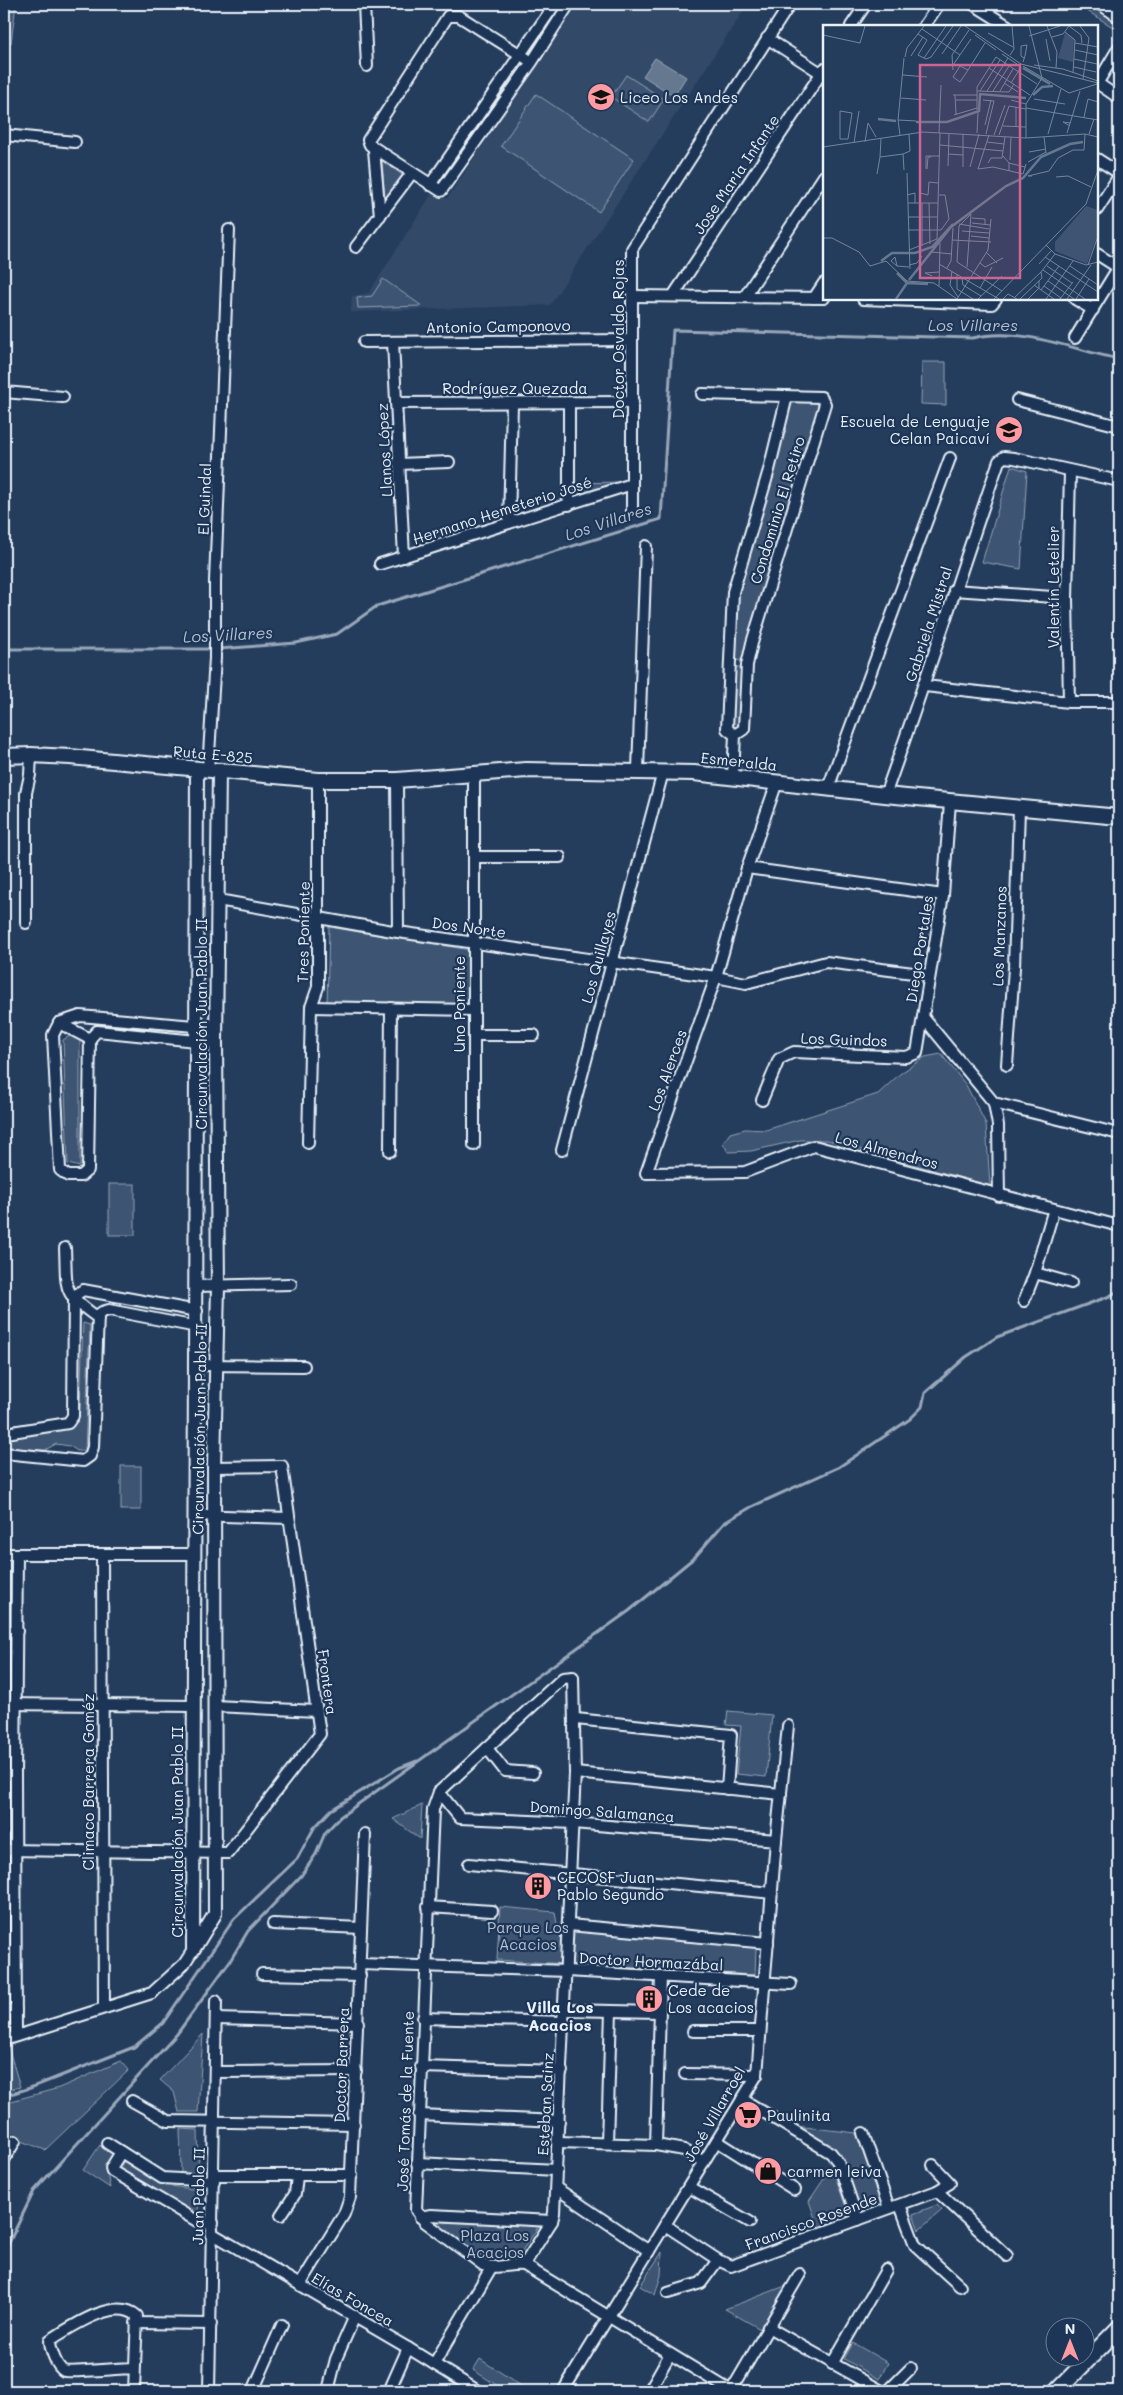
<svg xmlns="http://www.w3.org/2000/svg" width="1123" height="2395" font-family="Mali,sans-serif">
<rect width="100%" height="100%" fill="#253d5d"/>
<filter id="ink" filterUnits="userSpaceOnUse"><feTurbulence type="fractalNoise" baseFrequency=".02" numOctaves="2"/><feDisplacementMap in="SourceGraphic" scale="10" xChannelSelector="R" yChannelSelector="G"/><feConvolveMatrix kernelMatrix="1 2 1 2 8 2 1 2 1" color-interpolation-filters="sRGB"/></filter>
<g filter="url(#ink)">
<!-- built -->
<polygon fill="#334a68" points="577,4 748,4 550,305 351,312 352,296 369,293 434,190 447,199"/>
<!-- green -->
<g fill="#3e5472" stroke="#93a2b5">
<polygon points="4,4 16,4 11,43 4,42"/>
<polygon points="1076,4 1091,4 1119,22 1119,31"/>
<polygon points="626,75 664,99 649,122 611,97"/>
<polygon points="536,94 634,159 599,212 501,146"/>
<polygon points="382,161 404,176 385,201"/>
<polygon points="383,279 422,306 358,308 357,298 372,296"/>
<polygon points="922,362 946,362 946,405 921,404"/>
<polygon points="791,400 816,400 820,404 742,660 732,661 736,590"/>
<polygon points="1011,466 1027,471 1021,569 982,562"/>
<polygon points="623,482 575,496 575,483"/>
<polygon points="729,667 744,667 743,729 734,733 728,726"/>
<polygon points="329,927 471,950 470,1008 327,1004"/>
<polygon points="71,1035 80,1035 80,1167 68,1164 63,1040"/>
<polygon points="941,1054 966,1085 986,1124 990,1186 827,1140 800,1140 751,1151 728,1152 723,1143 730,1133 745,1129 766,1130 878,1094 901,1073 925,1057"/>
<rect x="109" y="1184" width="26" height="51"/>
<polygon points="83,1323 90,1325 85,1451 77,1451 70,1446 56,1444 45,1450 7,1448 5,1444 9,1438 71,1428 77,1420 80,1410"/>
<rect x="121" y="1466" width="20" height="44"/>
<polygon points="728,1711 772,1715 766,1777 736,1774 741,1726 726,1725"/>
<polygon points="422,1805 420,1839 393,1819"/>
<polygon points="500,1907 555,1912 557,1925 756,1946 755,1975 497,1960"/>
<polygon points="203,2034 198,2112 179,2112 174,2092 160,2080"/>
<polygon points="8,2046 20,2087 4,2091 4,2047"/>
<polygon points="121,2061 129,2070 45,2150 4,2134 4,2103 59,2088"/>
<polygon points="796,2126 856,2133 883,2206 860,2214 841,2158"/>
<polygon points="180,2129 198,2130 199,2175 181,2174"/>
<polygon points="100,2145 115,2154 106,2169 110,2188 83,2170"/>
<polygon points="124,2161 163,2185 199,2190 198,2217 118,2171"/>
<polygon points="832,2167 849,2216 818,2227 809,2201"/>
<polygon points="937,2205 942,2210 919,2230 913,2214"/>
<polygon points="433,2221 539,2226 517,2258 492,2264"/>
<polygon points="662,2252 661,2275 655,2295 640,2286"/>
<polygon points="788,2285 762,2330 725,2309"/>
<polygon points="853,2343 888,2363 879,2379 844,2359"/>
<polygon points="480,2359 529,2391 506,2391 473,2370"/>
</g>
<!-- water -->
<polygon fill="#657890" stroke="#99a8ba" points="655,58 686,77 674,96 643,76"/>
<g fill="none" stroke-linecap="round" stroke-linejoin="round">
<!-- stream -->
<g stroke="#99a8ba" stroke-width="3">
<polyline points="1091,4 1098,8"/>
<path d="M4 649H219L296 643 337 634 377 606 661 519 673 330 973 338C1022 326 1072 350 1119 359"/>
<polyline points="4,2096 30,2088 134,2047 163,2023 234,1919 297,1859 314,1828 331,1810 399,1768 417,1761"/>
<polyline points="4,2253 34,2191 177,2034 230,1961 248,1931 301,1876 316,1854 325,1833 340,1817 629,1611 695,1557 724,1523 751,1507 839,1467 910,1419 922,1407 925,1393 966,1357 997,1337 1110,1296 1119,1290"/>
</g>
<!-- minor casing -->
<g stroke="#e8f1f8" stroke-width="14">
<g id="minor">
<polyline points="364,4 367,66"/>
<polyline points="973,4 1008,26"/>
<polyline points="1100,4 1119,17"/>
<polyline points="851,26 866,4"/>
<polyline points="924,26 939,4"/>
<polyline points="767,38 824,75"/>
<polyline points="532,62 459,16 448,16 368,140 370,145 441,191 532,62 569,4"/>
<polyline points="1097,83 1119,98"/>
<polyline points="1097,84 1119,47"/>
<polyline points="4,135 75,142"/>
<polyline points="374,150 380,216"/>
<polyline points="1097,159 1119,173"/>
<polyline points="430,185 555,4"/>
<polyline points="1097,210 1119,176"/>
<polyline points="356,247 412,173"/>
<polyline points="1097,254 1119,268"/>
<polyline points="633,296 824,298"/>
<polyline points="673,296 824,69"/>
<polyline points="745,296 824,176"/>
<polyline points="814,298 824,283"/>
<polyline points="863,299 992,304 996,299"/>
<polyline points="1075,299 1093,310"/>
<polyline points="1075,338 1118,268"/>
<polyline points="364,342 632,340"/>
<polyline points="393,342 404,557"/>
<polyline points="4,392 63,397"/>
<polyline points="702,394 821,397 825,404 752,643 747,665 744,729 735,735 733,776"/>
<polyline points="1017,400 1119,426"/>
<polyline points="396,403 633,402"/>
<polyline points="399,464 449,462"/>
<polyline points="569,505 569,403"/>
<polyline points="632,510 632,249 790,4"/>
<polyline points="509,523 512,404"/>
<polyline points="380,564 632,484"/>
<polyline points="954,590 1067,598"/>
<polyline points="925,686 1069,702 1119,702"/>
<polyline points="1069,702 1067,598 1070,472"/>
<polyline points="735,735 727,729 733,592 769,470 787,396"/>
<polyline points="208,770 215,658 215,581 229,230"/>
<polyline points="638,770 646,546"/>
<polyline points="397,780 398,932"/>
<polyline points="777,782 747,868 716,977 646,1173 745,1172 814,1146 1119,1226"/>
<polyline points="828,788 950,458"/>
<path d="M885 795C925 685 960 573 999 461L1004 457 1014 458 1119 481"/>
<polyline points="475,857 560,857"/>
<polyline points="747,868 943,895"/>
<polyline points="218,900 398,932 716,977 746,983 826,962 929,975"/>
<polyline points="26,923 26,793 30,775 31,755"/>
<polyline points="311,1007 474,1010"/>
<polyline points="923,1017 994,1103 998,1125 999,1196"/>
<polyline points="59,1023 90,1039"/>
<polyline points="474,1035 534,1035"/>
<polyline points="216,1043 97,1031 90,1039 88,1170 81,1176 68,1176 60,1170 53,1035 59,1023 80,1016 217,1028"/>
<polyline points="1007,1065 1014,968 1019,808"/>
<polyline points="762,1100 779,1059 794,1052 906,1057 917,1053 943,895 950,802"/>
<polyline points="994,1103 1119,1134"/>
<polyline points="308,1143 311,1007 318,987 318,780"/>
<polyline points="474,1145 474,774"/>
<polyline points="562,1150 663,772"/>
<polyline points="390,1151 391,1008"/>
<path d="M65 1248C67 1292 61 1291 98 1318"/>
<polyline points="1035,1273 1071,1283"/>
<polyline points="197,1286 291,1284"/>
<polyline points="1024,1301 1035,1273 1054,1209"/>
<polyline points="196,1365 304,1366"/>
<polyline points="4,1437 6,1433 68,1423 73,1416 74,1299 77,1294 83,1290 197,1311"/>
<polyline points="4,1453 83,1461 90,1456 93,1447 98,1315 102,1312 109,1310 197,1327"/>
<polyline points="194,1515 289,1518"/>
<polyline points="4,1554 194,1554"/>
<polyline points="102,1555 104,2008"/>
<polyline points="4,1631 17,1631"/>
<polyline points="4,1704 193,1706"/>
<polyline points="214,1706 317,1711"/>
<polyline points="576,1719 731,1735 727,1789"/>
<polyline points="487,1748 505,1771 533,1773"/>
<polyline points="575,1773 781,1794"/>
<polyline points="4,1775 15,1775"/>
<polyline points="439,1792 460,1818 573,1823 776,1840"/>
<polyline points="4,1850 228,1853 320,1734 282,1466 214,1467"/>
<polyline points="469,1864 772,1893"/>
<polyline points="428,1907 492,1911"/>
<polyline points="273,1924 361,1928"/>
<polyline points="569,1925 768,1943"/>
<polyline points="360,1964 567,1971 791,1984"/>
<polyline points="262,1974 360,1976"/>
<polyline points="4,2010 16,2010"/>
<polyline points="565,2010 659,2012"/>
<polyline points="423,2018 564,2022"/>
<polyline points="216,2019 358,2023"/>
<polyline points="693,2031 760,2031"/>
<polyline points="16,2036 15,1775 17,1555"/>
<polyline points="4,2040 152,1993 184,1964 193,1950"/>
<polyline points="421,2067 562,2071"/>
<polyline points="215,2072 356,2071"/>
<polyline points="685,2074 757,2075"/>
<polyline points="742,2099 831,2153 838,2162 858,2220"/>
<polyline points="132,2101 168,2121 354,2124"/>
<polyline points="419,2115 559,2121"/>
<polyline points="863,2133 889,2208"/>
<polyline points="717,2141 795,2190"/>
<polyline points="558,2142 656,2145 684,2150 704,2162"/>
<polyline points="107,2143 162,2178 214,2181"/>
<polyline points="607,2143 611,2011"/>
<polyline points="656,2145 661,1976"/>
<polyline points="121,2152 111,2168 112,2171 202,2224 213,2223"/>
<polyline points="4,2160 15,2141"/>
<polyline points="417,2163 557,2170"/>
<polyline points="213,2175 352,2175"/>
<polyline points="689,2187 750,2222"/>
<polyline points="556,2188 649,2251"/>
<polyline points="937,2191 1007,2256"/>
<polyline points="900,2205 915,2245 960,2286"/>
<polyline points="281,2215 295,2194 297,2176"/>
<polyline points="420,2217 431,2215 552,2221"/>
<polyline points="665,2225 718,2260 731,2266 937,2191 950,2183 933,2165"/>
<polyline points="213,2234 408,2348 478,2391"/>
<path d="M524 2265 552 2221 554 2213 575 1773 573 1677 563 1678 439 1792 433 1809 416 2210 425 2222 483 2265C497 2270 510 2263 524 2265L731 2391"/>
<polyline points="300,2285 344,2214 350,2197 365,1834"/>
<polyline points="668,2293 701,2283 718,2260"/>
<polyline points="136,2323 211,2324"/>
<polyline points="768,2327 882,2391"/>
<polyline points="434,2364 491,2268"/>
<polyline points="832,2364 886,2270"/>
<path d="M134 2391 137 2316C115 2296 70 2328 50 2340 50 2348 56 2367 64 2371 68 2373 124 2368 135 2368"/>
<polyline points="209,2391 216,2001"/>
<polyline points="253,2391 282,2325"/>
<polyline points="328,2391 336,2359 355,2316"/>
<polyline points="389,2391 408,2348"/>
<polyline points="563,2391 757,2075 776,1840 788,1726"/>
<polyline points="649,2391 670,2354"/>
<polyline points="731,2391 800,2274"/>
<polyline points="888,2391 911,2368"/>
</g>
</g>
<!-- tertiary casing -->
<g stroke="#e8f1f8" stroke-width="16">
<g id="tertiary">
<path d="M193 1948C193 1555 197 1162 197 768"/>
<polyline points="193,1950 215,1914 214,1467 218,1286 216,1043 219,771"/>
</g>
</g>
<!-- secondary casing -->
<g stroke="#e8f1f8" stroke-width="18">
<polyline id="secondary" points="4,756 31,755 70,757 318,780 397,780 526,770 694,773 885,795 1119,817"/>
</g>
<!-- primary casing -->
<g stroke="#e8f1f8" stroke-width="19">
<polyline id="primary" points="1057,2391 1119,2328"/>
</g>
<!-- minor -->
<use href="#minor" stroke="#1d3557" stroke-width="10"/>
<!-- tertiary -->
<use href="#tertiary" stroke="#1d3557" stroke-width="12"/>
<!-- secondary -->
<use href="#secondary" stroke="#1d3557" stroke-width="14"/>
<!-- primary -->
<use href="#primary" stroke="#1d3557" stroke-width="15"/>
</g>
</g>
<!-- icons -->
<defs>
<g id="school-disc" transform="scale(1.4375)"><circle r="9.5" fill="#ff9aa2" stroke="#1d3557"/><path d="M0-5L7-2L0 1L-7-2ZM-4 1L0 2.5L4 1V4Q0 6-4 4Z" fill="#111"/></g>
<g id="building-disc" transform="scale(1.4375)"><circle r="9.5" fill="#ff9aa2" stroke="#1d3557"/><path d="M-4-6H4V6H1V3H-1V6H-4ZM-2.5-4.3h1.7v1.8h-1.7ZM.8-4.3h1.7v1.8H.8ZM-2.5-1h1.7V.8h-1.7ZM.8-1h1.7V.8H.8Z" fill="#111"/></g>
<g id="supermarket-disc" transform="scale(1.4375)"><circle r="9.5" fill="#ff9aa2" stroke="#1d3557"/><path d="M-6-5.5h2.5l.6 2H6L4.5 2H-2.5L-4.4-4H-6ZM-1.5 3.2a1.3 1.3 0 1 0 .1 0ZM3 3.2a1.3 1.3 0 1 0 .1 0Z" fill="#111"/></g>
<g id="shop-disc" transform="scale(1.4375)"><circle r="9.5" fill="#ff9aa2" stroke="#1d3557"/><path d="M-5-2.5h2.3a2.7 3.5 0 0 1 5.4 0H5L5.5 6h-11ZM-1.5-2.5h3a1.5 2.3 0 0 0-3 0Z" fill="#111"/></g>
</defs>
<g fill-rule="evenodd">
<use href="#school-disc" x="601" y="97"/>
<use href="#school-disc" x="1009" y="430"/>
<use href="#building-disc" x="538" y="1886"/>
<use href="#building-disc" x="649" y="1999"/>
<use href="#supermarket-disc" x="748" y="2115"/>
<use href="#shop-disc" x="768" y="2171"/>
</g>
<g text-anchor="middle" dominant-baseline="central" stroke-width="4.5" stroke-linejoin="round" paint-order="stroke">
<!-- poi labels -->
<g font-size="15" fill="#e8f1f8" stroke="#1d3557" text-anchor="start">
<text x="620" y="97">Liceo Los Andes</text>
<text x="990" y="421" text-anchor="end">Escuela de Lenguaje<tspan x="990" dy="17">Celan Paicaví</tspan></text>
<text x="557" y="1877">CECOSF Juan<tspan x="557" dy="17">Pablo Segundo</tspan></text>
<text x="668" y="1990">Cede de<tspan x="668" dy="17">Los acacios</tspan></text>
<text x="767" y="2115">Paulinita</text>
<text x="787" y="2171">carmen leiva</text>
</g>
<!-- street labels -->
<g font-size="15" fill="#e8f1f8" stroke="#1d3557">
<text transform="translate(736 174) rotate(-56)">Jose Maria Infante</text>
<text transform="translate(498 326) rotate(-1)">Antonio Camponovo</text>
<text transform="translate(618 339) rotate(-90)">Doctor Osvaldo Rojas</text>
<text x="515" y="388">Rodríguez Quezada</text>
<text transform="translate(384 450) rotate(-93)">Llanos López</text>
<text transform="translate(204 499) rotate(-88)">El Guindal</text>
<text transform="translate(502 510) rotate(-18)">Hermano Hemeterio José</text>
<text transform="translate(777 510) rotate(-73)">Condominio El Retiro</text>
<text transform="translate(1053 587) rotate(-90)">Valentín Letelier</text>
<text transform="translate(928 624) rotate(-72)">Gabriela Mistral</text>
<text transform="translate(213 754) rotate(5)">Ruta E-825</text>
<text transform="translate(739 761) rotate(6)">Esmeralda</text>
<text transform="translate(469 927) rotate(8)">Dos Norte</text>
<text transform="translate(303 932) rotate(-89)">Tres Poniente</text>
<text transform="translate(999 936) rotate(-88)">Los Manzanos</text>
<text transform="translate(919 949) rotate(-81)">Diego Portales</text>
<text transform="translate(598 957) rotate(-75)">Los Quillayes</text>
<text transform="translate(459 1004) rotate(-90)">Uno Poniente</text>
<text transform="translate(201 1024) rotate(-90)">Circunvalación Juan Pablo II</text>
<text transform="translate(844 1039) rotate(2)">Los Guindos</text>
<text transform="translate(667 1070) rotate(-70)">Los Alerces</text>
<text transform="translate(887 1150) rotate(15)">Los Almendros</text>
<text transform="translate(199 1429) rotate(-89)">Circunvalación Juan Pablo II</text>
<text transform="translate(328 1682) rotate(82)">Frontera</text>
<text transform="translate(88 1782) rotate(-90)">Climaco Barrera Goméz</text>
<text transform="translate(602 1811) rotate(4)">Domingo Salamanca</text>
<text transform="translate(177 1832) rotate(-90)">Circunvalación Juan Pablo II</text>
<text transform="translate(651 1961) rotate(3)">Doctor Hormazábal</text>
<text transform="translate(341 2065) rotate(-88)">Doctor Barrera</text>
<text transform="translate(405 2101) rotate(-88)">José Tomás de la Fuente</text>
<text transform="translate(545 2104) rotate(-87)">Esteban Sainz</text>
<text transform="translate(714 2114) rotate(-60)">José Villarroel</text>
<text transform="translate(198 2196) rotate(-89)">Juan Pablo II</text>
<text transform="translate(811 2221) rotate(-20)">Francisco Rosende</text>
<text transform="translate(353 2299) rotate(30)">Elías Foncea</text>
</g>
<!-- park labels -->
<g font-size="15" fill="#b5c2d0" stroke="#1d3557">
<text x="528" y="1927">Parque Los<tspan x="528" dy="17">Acacios</tspan></text>
<text x="495" y="2235">Plaza Los<tspan x="495" dy="17">Acacios</tspan></text>
</g>
<!-- water labels -->
<g font-size="16" font-style="italic" fill="#b4c1ce" stroke="#1d3557">
<text x="973" y="324">Los Villares</text>
<text transform="translate(608 521) rotate(-18)">Los Villares</text>
<text transform="translate(228 634) rotate(-3)">Los Villares</text>
</g>
<!-- neighbourhood labels -->
<g font-size="16" font-weight="bold" fill="#e8f1f8" stroke="#1d3557">
<text x="560" y="2006">Villa Los<tspan x="560" dy="18">Acacios</tspan></text>
</g>
</g>
<!-- overview -->
<g transform="translate(823 25)">
<rect width="275" height="275" fill="#253d5d"/>
<path d="M242 8 251 13 250 37 235 33ZM263 181 275 185V209L264 239 232 226V217Z" fill="#3e5472"/>
<path fill="none" stroke="#657890" stroke-width="2.5" d="M200 43 227 59M210 70 219 62 230 61M55 94 73 96M93 97H124L156 86 157 69 203 73M58 236 69 228H92L109 222 130 199M74 248 84 258 105 259M86 255 128 202 183 161 200 153 218 132 247 119 260 117M73 274 84 258"/>
<path fill="none" stroke="#73859b" stroke-width="1" d="M142 1 198 39 275 58M224 1 234 27 233 43M246 1 258 10 259 18M257 1 266 13 260 54M99 4 137 30M242 7 252 15 250 48M165 8 190 22M0 10 37 18 42 1M152 10 173 25M206 11 237 1M229 12 240 9 246 1M223 14 227 36M252 18 275 22M252 25 275 30M119 29 138 1M179 29 194 39M95 30 103 34 108 32 130 1M95 30 104 15 95 9M187 30 191 24 189 1M88 31 100 12M82 32 84 23 101 1M101 33 123 1M251 34 274 39M200 37 202 31 204 20 198 21V31L201 33M130 40 148 14M211 40 240 44 275 56M200 41 246 68 274 59M251 42 273 47M166 43 207 70M130 45 129 30 146 5M145 45 137 41 130 52 137 57 145 45 162 18M80 50 104 52M181 58 195 67M188 58 198 42M154 66 186 67 191 59M157 66 177 35M164 66 185 33M170 66 186 41M177 66 190 44M130 70H154M132 70 133 89M78 73 103 75M211 74 242 79M133 75H154M160 75 171 76 163 109M188 75 203 79M203 83 275 95M154 85V62L173 32 214 59M17 86 29 88 25 114H17ZM131 90 154 83M261 92 265 74 275 77M75 95 93 96M162 100 168 75M180 101 203 102M247 101 240 97 248 98M193 102V82M116 108 118 60M154 108 155 88M244 108 257 66M225 109 238 64M266 109 271 94M77 110 75 95 81 33M166 110 155 144 170 142 200 149 203 139M171 110 182 80M176 110 186 81 203 84M221 112 223 128M203 113V79L219 53 206 1M42 117 45 98 53 112M164 117 181 119M31 118 36 86M117 120 180 126M0 122 100 107 203 113 262 109 275 112M206 127 223 124M125 129 140 130M180 131 186 138V146M57 132 58 114M187 135 188 112M205 137 223 127M165 138 168 133H179L182 112M186 138 202 142M125 141 126 109M140 142V109M147 142 156 109M103 144V131H117M104 144 105 132H108M81 145 80 129 87 126 86 109M84 148 87 244M54 149 57 132 80 129M209 151H205L226 146 235 133 250 125H261L262 109M233 152 245 151 268 162M97 168 105 170 106 157 115 158M84 170 92 168V178M85 178H115M106 178 107 219M148 189 136 201 134 237 179 266M85 192H114M149 193 162 194V199M149 198 167 200M136 199 166 204M85 205H118L126 194 122 170H116M139 206 166 208M148 211 166 213M0 213H9L36 227 47 241 63 236 84 256 111 258 134 274M114 214 117 108M129 215 168 217M223 220 232 229 263 240 275 237M99 221V178M86 225 114 214M109 227 129 229M163 227 174 238M222 232 275 267M157 238 162 242 180 233M116 239 176 274M216 239 228 226M86 240 94 238 99 231M265 240 275 211M74 241 72 232 68 236 74 241 86 242M224 241 249 258M247 241 275 260M144 242 148 189M124 243 128 236 130 203M220 245 262 274M129 246 127 260 135 272M134 249V264L150 274M109 251 102 248 116 247M139 253 140 260 158 271M225 256 251 274M211 260 231 274M116 261 117 218M221 261 238 273M157 263 169 242M218 265 236 241M191 273 218 247 232 229M134 274 165 225 168 194M155 274 179 251M171 274 263 179 275 145M180 274 185 269 194 274M197 274 219 253 218 247M205 274 216 263V256M223 274 250 236M237 274 250 257M244 274 268 240M253 274 266 254"/>
<path fill="#cf6492" fill-opacity="0.15" stroke="#cf6492" stroke-width="2.5" d="M97 40H197V253H97Z"/>
<rect width="275" height="275" fill="none" stroke="#e8f1f8" stroke-width="2.5"/>
</g>
<!-- margin -->
<rect width="1123" height="2395" fill="none" stroke="#1d3557" stroke-width="20"/>
<rect x="10" y="10" width="1103" height="2375" fill="none" stroke="#e8f1f8" stroke-width="2" filter="url(#ink)"/>
<!-- north arrow -->
<g transform="translate(1070 2342)"><circle r="24" fill="#1d3557" stroke="#6e8097"/>
<path d="M0-4L9 19L0 12L-9 19Z" fill="#ff9aa2"/>
<text y="-8" font-size="14" font-weight="bold" text-anchor="middle" fill="#e8f1f8">N</text>
</g>
</svg>
